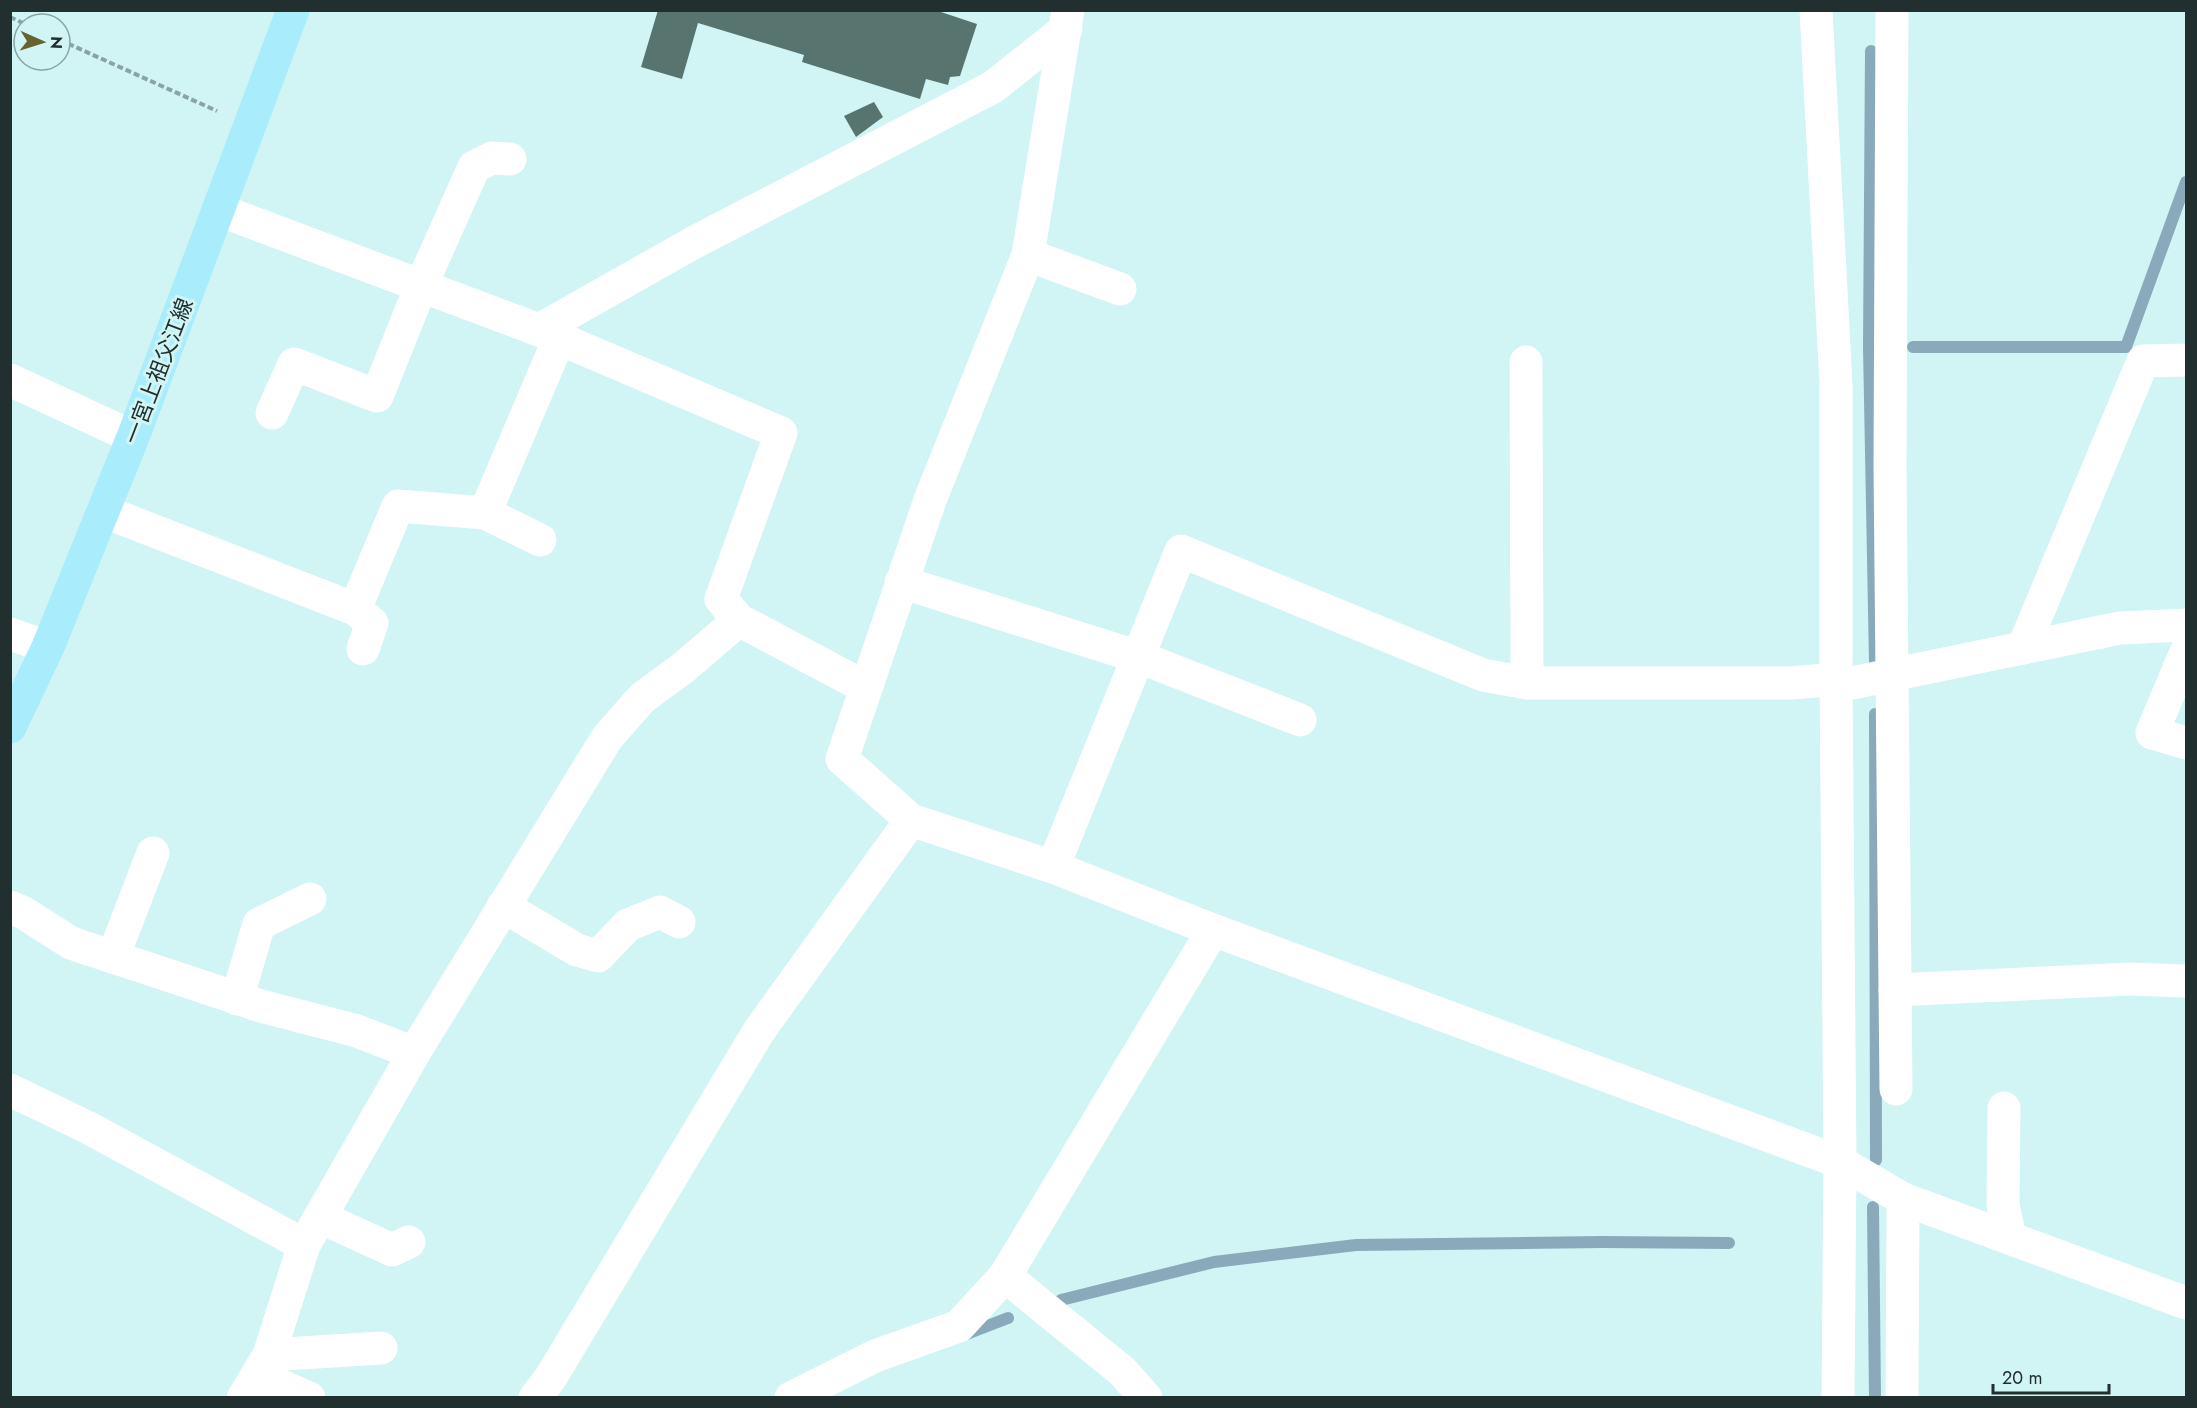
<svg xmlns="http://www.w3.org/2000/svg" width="2197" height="1408" font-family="Jost,'Noto Sans JP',sans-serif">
<rect width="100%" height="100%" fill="#d1f4f4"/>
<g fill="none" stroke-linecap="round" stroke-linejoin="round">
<!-- stream -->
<g stroke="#8aaabc" stroke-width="12">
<polyline points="1871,51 1869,347 1875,663"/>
<polyline points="1913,347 2126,347 2186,182"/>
<polyline points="1875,714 1876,1160"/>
<polyline points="1873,1207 1875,1398"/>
<polyline points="1061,1300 1214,1262 1356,1245 1602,1242 1729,1243"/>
<polyline points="964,1335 1008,1318"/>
</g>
</g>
<!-- building -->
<g fill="#57756e">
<polygon points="658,10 935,10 977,24 960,76 950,77 948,85 926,79 920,99 802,62 804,55 698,23 682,79 641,67"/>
<polygon points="874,102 883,117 856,137 844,116"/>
</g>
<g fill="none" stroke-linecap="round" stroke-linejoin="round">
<!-- path -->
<g stroke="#8aa4a4" stroke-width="4" stroke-dasharray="6 3" stroke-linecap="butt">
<polyline points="10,17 25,24"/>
<polyline points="60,40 217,111"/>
</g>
<!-- minor -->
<g stroke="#fff" stroke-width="33">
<polyline points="1816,10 1836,384 1836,679 1840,1162 1838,1398"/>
<polyline points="1892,10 1890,466 1896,1089"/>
<polyline points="219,210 539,330 781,433 721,599 739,620 865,687"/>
<polyline points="1028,255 1120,289"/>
<polyline points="539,330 693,243 993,87 1066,29"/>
<polyline points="1526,362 1527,683"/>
<polyline points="10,380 133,437"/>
<polyline points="272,413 294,364 377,396 421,286 474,167 492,158 510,159"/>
<polyline points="103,511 355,609 372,623 363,649"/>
<polyline points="485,513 540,540"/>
<polyline points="901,582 1139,657 1300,720"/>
<polyline points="355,609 398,506 485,513 559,339"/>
<polyline points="10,634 48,647"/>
<polyline points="2023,648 2143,361 2186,360"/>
<polyline points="2186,652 2152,733 2186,743"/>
<polyline points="911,820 842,759 930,500 1028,255 1068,10"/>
<polyline points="1053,867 1181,551 1483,675 1527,683 1793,683 1836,679 1852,683 2120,628 2186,625"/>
<polyline points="503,906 577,950 598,956 628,925 660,912 679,922"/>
<polyline points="10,907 24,913 71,943 261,1006 357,1031 414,1053"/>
<polyline points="113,957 153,853"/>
<polyline points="1895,990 2130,979 2186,981"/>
<polyline points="237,999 259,924 310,899"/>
<polyline points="10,1090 89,1128 304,1245"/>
<polyline points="2004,1108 2003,1205 2010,1238"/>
<polyline points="320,1217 392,1250 409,1242"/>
<polyline points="269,1355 381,1348"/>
<polyline points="257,1375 309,1398"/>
<polyline points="243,1398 269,1355 304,1245 414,1053 607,738 642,698 683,668 739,620"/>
<polyline points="535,1398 551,1377 759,1031 911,820 1053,867 1213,930 1840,1162 1903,1199 2186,1303"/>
<polyline points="791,1398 875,1356 959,1326 1005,1276"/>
<polyline points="1146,1398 1122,1371 1005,1276 1213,930"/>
<polyline points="1902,1398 1903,1199"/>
</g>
<!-- major -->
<polyline stroke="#a9ecfb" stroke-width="33" points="10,727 48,647 133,437 293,10"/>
</g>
<g text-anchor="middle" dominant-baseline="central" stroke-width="6" stroke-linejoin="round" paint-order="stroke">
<!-- street labels -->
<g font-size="22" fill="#222f2f" stroke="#d1f4f4">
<text transform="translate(158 371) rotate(-69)">一宮上祖父江線</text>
</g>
</g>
<!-- border -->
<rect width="2197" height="1408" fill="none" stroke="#222f2f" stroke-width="24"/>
<!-- north arrow -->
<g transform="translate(42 42) rotate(93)"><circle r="28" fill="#d1f4f4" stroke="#8ba5a5" stroke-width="1.5"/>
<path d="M0-4.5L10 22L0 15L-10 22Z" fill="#676330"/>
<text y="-9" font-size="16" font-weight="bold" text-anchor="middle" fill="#222f2f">N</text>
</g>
<!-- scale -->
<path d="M1993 1384v9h116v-9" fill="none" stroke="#222f2f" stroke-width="3"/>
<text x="2002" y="1384" font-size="18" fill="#222f2f" stroke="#d1f4f4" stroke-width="4.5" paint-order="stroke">20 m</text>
</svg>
